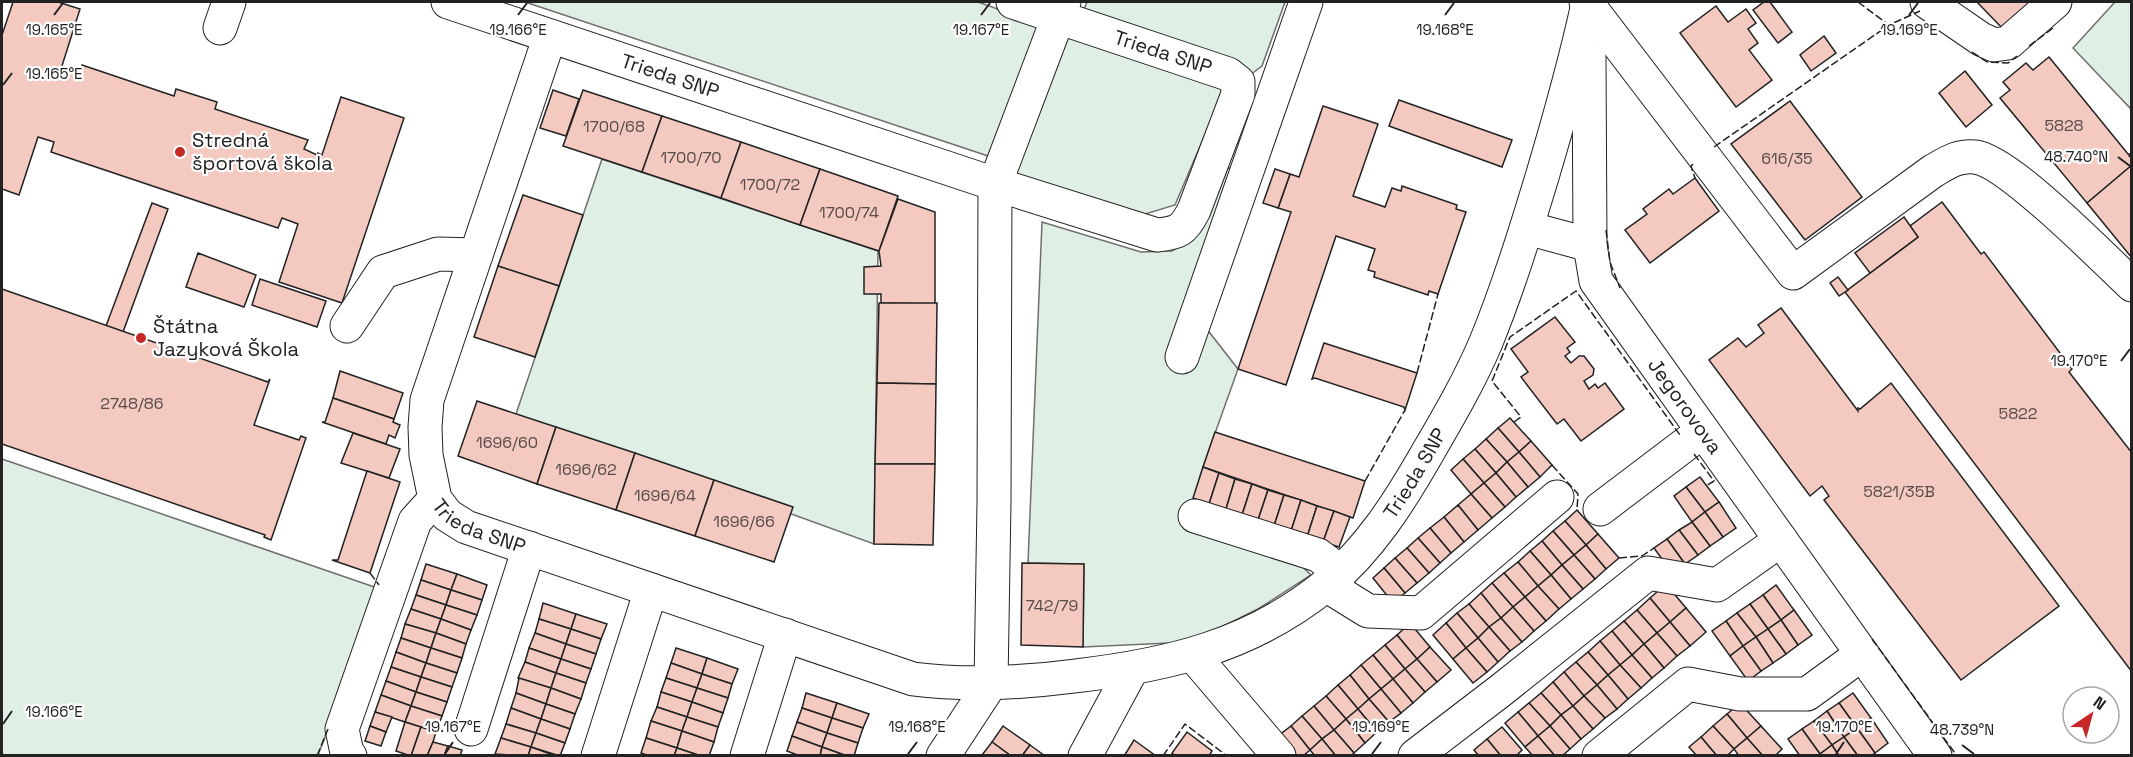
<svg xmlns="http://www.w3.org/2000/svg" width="2133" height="757" font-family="'Space Grotesk',sans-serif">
<rect width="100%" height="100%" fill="#fff"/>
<!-- green -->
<g fill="#e0efe3" stroke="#6f6f6f" stroke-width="1.5">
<polygon points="525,2 978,2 1073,36 1087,2 1285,2 1262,66 1221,97 1175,205 1142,215 1023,179 988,156"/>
<polygon points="2115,2 2131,2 2131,109 2073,48"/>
<polygon points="602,159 878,251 874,544 516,414"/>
<polygon points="1231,168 1185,301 1238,369 1203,467 1187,521 1292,557 1311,575 1258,609 1191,642 1083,647 1084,564 1028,563 1042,222 1141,252 1172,251 1195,236 1222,169"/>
<polygon points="2,459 383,590 318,755 2,756"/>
</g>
<!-- building -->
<g fill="#f3c9c0" stroke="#222" stroke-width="1.5">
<polygon points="13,2 58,2 80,9 61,69 79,75 82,65 174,96 176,89 217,102 215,109 308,140 304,149 317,155 318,153 322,155 341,97 404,118 342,303 279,282 298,224 282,218 278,228 51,152 54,142 38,137 19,195 2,189 2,35"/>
<polygon points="1764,2 1770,2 1792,32 1778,43 1753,10"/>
<polygon points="1977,2 2030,2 2002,28"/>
<polygon points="1716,6 1728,22 1746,9 1756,23 1748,29 1758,43 1749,50 1772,80 1736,107 1680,33"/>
<polygon points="1824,36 1836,53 1811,71 1800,55"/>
<polygon points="2049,57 2128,154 2131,154 2129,156 2132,158 2132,165 2087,203 2000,98 2010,90 2003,82 2026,63 2033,70"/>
<polygon points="1965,71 1992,105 1966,127 1939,93"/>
<polygon points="553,90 579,99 566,136 540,128"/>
<polygon points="583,90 662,116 642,172 563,146"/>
<polygon points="1399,100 1512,140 1502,167 1389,126"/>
<polygon points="1790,101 1862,197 1805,240 1731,144"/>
<polygon points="1323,106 1378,124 1353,196 1385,207 1392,188 1401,191 1402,186 1457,205 1456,209 1466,212 1438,294 1429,291 1428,295 1374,277 1375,272 1368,270 1375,249 1336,236 1286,385 1238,369 1291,212 1278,208 1281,200 1290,174 1299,177"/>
<polygon points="662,116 741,142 721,198 642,172"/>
<polygon points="741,142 820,169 800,225 721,198"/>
<polygon points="2132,165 2132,258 2087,203"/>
<polygon points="820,169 898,196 879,251 800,225"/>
<polygon points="1275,169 1290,174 1278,208 1263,203"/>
<polygon points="1695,178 1719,211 1650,263 1625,230 1647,214 1643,209 1669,189 1673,194"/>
<polygon points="523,195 583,215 559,286 498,266"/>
<polygon points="898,199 935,212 935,304 881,303 881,294 864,294 864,267 881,266 879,251"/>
<polygon points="1942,202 1981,254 1984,252 2072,369 2069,372 2132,453 2132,672 1845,292 1918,237 1910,226"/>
<polygon points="152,203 168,209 123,332 106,326"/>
<polygon points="1904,217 1918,237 1870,273 1855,253"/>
<polygon points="198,253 256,275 244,307 186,287"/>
<polygon points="498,266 559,286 535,357 474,337"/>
<polygon points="1838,277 1848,290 1839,296 1830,283"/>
<polygon points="260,279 326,301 317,327 252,305"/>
<polygon points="2,289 268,382 270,379 254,425 299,440 301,436 306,438 271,540 264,537 265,535 2,444"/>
<polygon points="879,303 937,303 936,384 877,383"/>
<polygon points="1781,308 1858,411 1858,408 1860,409 1891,383 2059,606 1961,680 1824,500 1829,496 1822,486 1810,496 1709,360 1738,338 1746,347 1764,333 1758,325"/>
<polygon points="1555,317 1575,342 1567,348 1570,352 1565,356 1571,363 1579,356 1584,356 1594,369 1593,375 1584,381 1589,389 1595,384 1598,388 1605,383 1624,409 1581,441 1564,419 1557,424 1521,377 1528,372 1511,349"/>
<polygon points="1324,343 1417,373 1405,410 1404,407 1315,378 1312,379"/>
<polygon points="340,371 403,393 394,419 333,398"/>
<polygon points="877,383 936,384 935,464 875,464"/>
<polygon points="333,398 394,419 393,422 400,425 395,438 389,435 386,444 322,422 325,422"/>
<polygon points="477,401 556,427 537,484 458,456"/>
<polygon points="1510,418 1531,441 1519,452 1498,428"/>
<polygon points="556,427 635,453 616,510 537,484"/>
<polygon points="1498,428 1519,452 1507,462 1486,439"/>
<polygon points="1215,432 1365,481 1353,518 1203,467"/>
<polygon points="353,433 400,449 389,478 341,463"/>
<polygon points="1486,439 1507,462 1496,473 1475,449"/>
<polygon points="1531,441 1552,465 1540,477 1519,452"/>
<polygon points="1475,449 1496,473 1484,483 1463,459"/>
<polygon points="1519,452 1540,477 1528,487 1507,462"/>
<polygon points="635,453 714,480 695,536 616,510"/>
<polygon points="1463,459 1484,483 1471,494 1451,470"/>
<polygon points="1507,462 1528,487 1516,497 1496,473"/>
<polygon points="875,464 935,464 933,545 874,544"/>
<polygon points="1203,467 1219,473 1209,504 1193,498"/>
<polygon points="367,471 400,482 370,573 332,560 338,560"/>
<polygon points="1219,473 1235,479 1226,509 1209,504"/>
<polygon points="1496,473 1516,497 1505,507 1484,483"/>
<polygon points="1700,477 1719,502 1705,512 1686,487"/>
<polygon points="1235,479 1252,484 1242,515 1226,509"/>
<polygon points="714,480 793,507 774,562 695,536"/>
<polygon points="1484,483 1505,507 1492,518 1471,494"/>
<polygon points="1252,484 1268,490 1258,520 1242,515"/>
<polygon points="1686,487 1705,512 1692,522 1674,496"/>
<polygon points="1268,490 1284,495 1274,526 1258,520"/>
<polygon points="1471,494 1492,518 1478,530 1458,505"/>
<polygon points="1284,495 1301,500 1291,531 1274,526"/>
<polygon points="1301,500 1317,506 1307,537 1291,531"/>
<polygon points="1719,502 1736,528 1723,537 1705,512"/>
<polygon points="1458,505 1478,530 1464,542 1444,517"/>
<polygon points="1317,506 1334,511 1323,542 1307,537"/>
<polygon points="1577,510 1598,534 1586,545 1565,521"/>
<polygon points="1334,511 1350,517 1339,547 1323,542"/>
<polygon points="1705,512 1723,537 1710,546 1692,522"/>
<polygon points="1444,517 1464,542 1451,553 1430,528"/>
<polygon points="1565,521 1586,545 1574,555 1553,531"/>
<polygon points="1692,522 1710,546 1698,555 1679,530"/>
<polygon points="1430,528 1451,553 1440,563 1418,538"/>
<polygon points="1679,530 1698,555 1685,564 1667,539"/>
<polygon points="1553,531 1574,555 1562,565 1542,541"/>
<polygon points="1598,534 1619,558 1606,569 1586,545"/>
<polygon points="1418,538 1440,563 1429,573 1407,548"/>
<polygon points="1667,539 1685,564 1672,573 1654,548"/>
<polygon points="1542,541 1562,565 1551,575 1530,551"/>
<polygon points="1586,545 1606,569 1595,579 1574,555"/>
<polygon points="1407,548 1429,573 1417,583 1395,558"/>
<polygon points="1530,551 1551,575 1538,586 1518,562"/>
<polygon points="1574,555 1595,579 1583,589 1562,565"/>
<polygon points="1395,558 1417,583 1405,593 1384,568"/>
<polygon points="1518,562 1538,586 1525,597 1504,573"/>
<polygon points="1022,563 1084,564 1083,647 1021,645"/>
<polygon points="426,564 457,574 451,590 421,580"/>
<polygon points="1562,565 1583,589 1571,599 1551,575"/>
<polygon points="1384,568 1405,593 1393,603 1373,578"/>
<polygon points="1504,573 1525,597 1513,607 1492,583"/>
<polygon points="457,574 487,585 482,600 451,590"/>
<polygon points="1551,575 1571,599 1559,609 1538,586"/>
<polygon points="421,580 451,590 446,605 416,595"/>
<polygon points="1492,583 1513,607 1501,618 1481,593"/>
<polygon points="1666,584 1686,608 1670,622 1650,598"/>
<polygon points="1776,585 1794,610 1781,620 1763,595"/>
<polygon points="1538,586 1559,609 1546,621 1525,597"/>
<polygon points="451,590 482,600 477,615 446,605"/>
<polygon points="1481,593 1501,618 1489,627 1469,604"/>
<polygon points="416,595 446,605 441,619 411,609"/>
<polygon points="1763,595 1781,620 1768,629 1750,604"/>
<polygon points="1525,597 1546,621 1534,631 1513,607"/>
<polygon points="1650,598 1670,622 1657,633 1637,610"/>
<polygon points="543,603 576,614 571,629 539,619"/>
<polygon points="1469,604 1489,627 1478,638 1457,613"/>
<polygon points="1750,604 1768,629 1756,637 1737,613"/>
<polygon points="446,605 477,615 471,630 441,619"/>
<polygon points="1513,607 1534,631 1522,642 1501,618"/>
<polygon points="1686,608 1706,632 1690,646 1670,622"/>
<polygon points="411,609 441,619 436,633 405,624"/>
<polygon points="1637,610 1657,633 1644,644 1624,621"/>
<polygon points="1794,610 1812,635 1798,645 1781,620"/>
<polygon points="1457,613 1478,638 1466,648 1446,623"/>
<polygon points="1737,613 1756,637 1743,646 1726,621"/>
<polygon points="576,614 607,624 601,639 571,629"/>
<polygon points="1501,618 1522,642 1510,651 1489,627"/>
<polygon points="441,619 471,630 466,644 436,633"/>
<polygon points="539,619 571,629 566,644 535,633"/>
<polygon points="1781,620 1798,645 1786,654 1768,629"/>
<polygon points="1624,621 1644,644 1632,655 1612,631"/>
<polygon points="1726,621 1743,646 1730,656 1712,631"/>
<polygon points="1670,622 1690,646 1677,656 1657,633"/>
<polygon points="1410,623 1430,647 1417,659 1397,635"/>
<polygon points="1446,623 1466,648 1453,659 1433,635"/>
<polygon points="405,624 436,633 431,648 401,638"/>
<polygon points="1489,627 1510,651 1498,662 1478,638"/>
<polygon points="571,629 601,639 596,654 566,644"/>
<polygon points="1768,629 1786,654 1773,663 1756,637"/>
<polygon points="1612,631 1632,655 1620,665 1600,641"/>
<polygon points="436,633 466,644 462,658 431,648"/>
<polygon points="535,633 566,644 561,659 529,648"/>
<polygon points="1657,633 1677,656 1664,668 1644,644"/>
<polygon points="1397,635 1417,659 1405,669 1385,645"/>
<polygon points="1756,637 1773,663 1761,671 1743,646"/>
<polygon points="401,638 431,648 426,663 396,652"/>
<polygon points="1478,638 1498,662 1487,672 1466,648"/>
<polygon points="1600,641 1620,665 1608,675 1588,652"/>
<polygon points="566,644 596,654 591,669 561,659"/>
<polygon points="1644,644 1664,668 1652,678 1632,655"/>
<polygon points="1385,645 1405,669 1393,679 1373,655"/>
<polygon points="1743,646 1761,671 1748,681 1730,656"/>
<polygon points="1430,647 1451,670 1437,682 1417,659"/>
<polygon points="431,648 462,658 457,673 426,663"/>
<polygon points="529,648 561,659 556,673 525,662"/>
<polygon points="676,648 707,658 702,674 671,663"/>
<polygon points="1466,648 1487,672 1473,683 1453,659"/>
<polygon points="396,652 426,663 421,677 391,667"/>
<polygon points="1588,652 1608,675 1597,685 1576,662"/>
<polygon points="1373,655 1393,679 1381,689 1361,665"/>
<polygon points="1632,655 1652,678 1641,688 1620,665"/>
<polygon points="707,658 738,669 732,684 702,674"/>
<polygon points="561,659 591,669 586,683 556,673"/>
<polygon points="1417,659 1437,682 1425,692 1405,669"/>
<polygon points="525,662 556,673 551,688 518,678"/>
<polygon points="1576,662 1597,685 1584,696 1564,672"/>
<polygon points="426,663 457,673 452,687 421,677"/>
<polygon points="671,663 702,674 697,688 666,678"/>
<polygon points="1361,665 1381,689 1369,699 1350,675"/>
<polygon points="1620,665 1641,688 1628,699 1608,675"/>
<polygon points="391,667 421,677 416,692 386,681"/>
<polygon points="1405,669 1425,692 1413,703 1393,679"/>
<polygon points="1564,672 1584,696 1573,706 1553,682"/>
<polygon points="556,673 586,683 581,699 551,688"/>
<polygon points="702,674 732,684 728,698 697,688"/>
<polygon points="1350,675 1369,699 1358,709 1338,685"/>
<polygon points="1608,675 1628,699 1617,709 1597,685"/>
<polygon points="421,677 452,687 447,702 416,692"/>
<polygon points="519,678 551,688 546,704 516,693"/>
<polygon points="666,678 697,688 692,702 661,692"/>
<polygon points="1393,679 1413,703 1401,713 1381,689"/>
<polygon points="386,681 416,692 411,706 381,695"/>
<polygon points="1553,682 1573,706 1561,715 1541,693"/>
<polygon points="1338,685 1358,709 1346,719 1326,696"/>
<polygon points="1597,685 1617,709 1605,718 1584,696"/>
<polygon points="551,688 581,699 575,714 546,704"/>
<polygon points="697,688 728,698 723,713 692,702"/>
<polygon points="1381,689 1401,713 1389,722 1369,699"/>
<polygon points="416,692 447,702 442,716 411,706"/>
<polygon points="661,692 692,702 687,717 657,707"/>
<polygon points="516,693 546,704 541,719 511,708"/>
<polygon points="806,693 837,703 832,718 802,708"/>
<polygon points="1541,693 1561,715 1550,726 1529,703"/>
<polygon points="1853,693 1871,718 1857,728 1839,703"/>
<polygon points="381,695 411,706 405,722 375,712"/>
<polygon points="1326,696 1346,719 1334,730 1314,706"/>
<polygon points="1584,696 1605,718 1593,729 1573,706"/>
<polygon points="1369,699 1389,722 1377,732 1358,709"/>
<polygon points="692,702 723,713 718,727 687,717"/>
<polygon points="837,703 869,714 863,728 832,718"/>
<polygon points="1529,703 1550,726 1538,736 1518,712"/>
<polygon points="1740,703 1761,726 1747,738 1727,714"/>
<polygon points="1839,703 1857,728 1844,737 1827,711"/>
<polygon points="546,704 575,714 570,729 541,719"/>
<polygon points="411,706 442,716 436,732 405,722"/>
<polygon points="1314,706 1334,730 1322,739 1302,716"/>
<polygon points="1573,706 1593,729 1581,739 1561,715"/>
<polygon points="657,707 687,717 682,731 651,721"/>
<polygon points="511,708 541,719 536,733 506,724"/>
<polygon points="802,708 832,718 827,733 797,722"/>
<polygon points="1358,709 1377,732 1365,743 1346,719"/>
<polygon points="1827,711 1844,737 1832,745 1814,721"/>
<polygon points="375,712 392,717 386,732 370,726"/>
<polygon points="1518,712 1538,736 1525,747 1505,723"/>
<polygon points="1727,714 1747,738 1734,749 1713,726"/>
<polygon points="1561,715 1581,739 1570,749 1550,726"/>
<polygon points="1302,716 1322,739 1310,750 1291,726"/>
<polygon points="687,717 718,727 714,742 682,731"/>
<polygon points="832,718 863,728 858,743 827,733"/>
<polygon points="1871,718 1888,743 1875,753 1857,728"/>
<polygon points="541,719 570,729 565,743 536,733"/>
<polygon points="1346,719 1365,743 1354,753 1334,730"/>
<polygon points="651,721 682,731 677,748 646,738"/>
<polygon points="1814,721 1832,745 1820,754 1802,729"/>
<polygon points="405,722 421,727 411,756 396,751"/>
<polygon points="797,722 827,733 822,747 792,736"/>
<polygon points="506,724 536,733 531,747 501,738"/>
<polygon points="370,726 386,732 381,746 365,741"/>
<polygon points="1003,726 1030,745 1022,756 1011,756 992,742"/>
<polygon points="1291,726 1310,750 1303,756 1294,756 1278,736"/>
<polygon points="1550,726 1570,749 1562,756 1555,756 1538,736"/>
<polygon points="1713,726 1734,749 1727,756 1717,756 1701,737"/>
<polygon points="1761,726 1782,749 1775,756 1763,756 1747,738"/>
<polygon points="421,727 436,732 433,742 427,756 411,756"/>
<polygon points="1502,727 1522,750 1516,756 1501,756 1487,739"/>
<polygon points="1857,728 1875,753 1871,756 1858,756 1844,737"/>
<polygon points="1802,729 1820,754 1818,756 1800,756 1788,739"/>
<polygon points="1334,730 1354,753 1351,756 1336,756 1322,739"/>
<polygon points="682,731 714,742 709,756 701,756 677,748"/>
<polygon points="1187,732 1212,751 1209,756 1176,756 1172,753"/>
<polygon points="536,733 565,743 560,756 531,747"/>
<polygon points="827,733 858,743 854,756 847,756 822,747"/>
<polygon points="792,736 822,747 820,756 800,756 787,751"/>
<polygon points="1538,736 1555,756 1533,756 1525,747"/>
<polygon points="1701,737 1717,756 1697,756 1689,747"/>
<polygon points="1844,737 1858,756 1839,756 1832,745"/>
<polygon points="501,738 531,747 528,756 495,754"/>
<polygon points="646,738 677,748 674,756 650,756 641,753"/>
<polygon points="1747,738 1763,756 1739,756 1734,749"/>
<polygon points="1322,739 1336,756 1315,756 1310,750"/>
<polygon points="1487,739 1501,756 1479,756 1474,750"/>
<polygon points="1134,740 1156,756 1124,756"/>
<polygon points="433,742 448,746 444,756 427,756"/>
<polygon points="992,742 1011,756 982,755"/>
<polygon points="1030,745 1045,756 1022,756"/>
<polygon points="1832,745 1839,756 1821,756 1820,754"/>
<polygon points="448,746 462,750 460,756 444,756"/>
<polygon points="531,747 556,756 528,756"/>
<polygon points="822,747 847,756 820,756"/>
<polygon points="677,748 701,756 674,756"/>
</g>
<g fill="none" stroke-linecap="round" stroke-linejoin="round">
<!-- minor casing -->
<g stroke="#222" stroke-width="35">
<g id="minor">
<path id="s1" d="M448 2 995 184 1157 235C1179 233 1184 230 1194 210L1238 94V82L1228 74 1013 2"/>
<path d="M1586 2 1793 273 1933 171C1947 163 1958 155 1975 157 2009 161 2103 258 2132 285"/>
<polyline points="1927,2 1981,39 1994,45 2008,43 2055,2"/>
<polyline points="220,28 229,2"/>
<path id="s2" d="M550 36 427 400 425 427 426 455 435 499 447 515 466 527 913 679C968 686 1021 683 1075 676 1169 665 1251 646 1326 585 1370 549 1400 501 1428 452 1449 416 1470 380 1486 342 1508 288 1525 233 1542 177 1559 120 1575 63 1588 4"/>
<path id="s3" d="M1589 57 1590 245 1596 281 1935 756"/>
<polyline points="1527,228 1590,245"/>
<polyline points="347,326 383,272 438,254 476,255"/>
<polyline points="1182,357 1306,2"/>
<polyline points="1600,509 1703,431"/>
<polyline points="1195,516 1318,555 1341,572"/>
<polyline points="1326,585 1368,611 1421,613 1557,497"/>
<polyline points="1193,655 1279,756"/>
<polyline points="991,683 994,502 995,184 1064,2"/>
<polyline points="471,729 529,548"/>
<polyline points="350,756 347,753 342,729 415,521 435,499"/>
<polyline points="598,756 651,590"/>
<polyline points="747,756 785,635"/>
<polyline points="943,756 991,683"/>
<polyline points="1085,756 1132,669"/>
<polyline points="1415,756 1500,691 1648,573 1717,585 1781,540"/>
<polyline points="1599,756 1688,684 1740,694 1807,694 1862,654"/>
</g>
</g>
<!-- minor -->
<use href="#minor" stroke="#fff" stroke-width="33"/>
<!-- fence -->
<g stroke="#222" stroke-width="1.5" stroke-dasharray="8 3" stroke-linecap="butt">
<polyline points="1858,2 1889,25 1920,11"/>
<polyline points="2029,46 2053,28"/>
<polyline points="1972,52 1987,62 2008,63 2017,56"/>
<polyline points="1714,147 1889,25"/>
<polyline points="1693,164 1691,166 1695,178"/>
<polyline points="1606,230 1610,262 1620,288"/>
<polyline points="1417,373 1438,294"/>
<polyline points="1514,422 1521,417 1492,381 1510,337 1576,291 1680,435"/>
<polyline points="1694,454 1714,481 1706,486"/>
<polyline points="1552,465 1578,494 1577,510"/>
<polyline points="1365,481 1405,410"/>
<polyline points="1619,558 1642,556 1654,548"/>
<polyline points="370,573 379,585"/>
<polyline points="1872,639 1957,756"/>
<polyline points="2,754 7,756"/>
<polyline points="317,756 328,729"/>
<polyline points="1163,756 1185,724 1227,756"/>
</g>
</g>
<!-- ticks -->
<path fill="none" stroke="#222" stroke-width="2" d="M54 15 63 3M518 15 527 3M981 15 990 3M1445 15 1454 3M1909 15 1918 3M3 85 12 73M2118 157 2130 166M2121 361 2130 349M3 724 12 711M1962 745 1974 754M445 754 453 742M908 754 917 742M1372 754 1381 742M1836 754 1844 742"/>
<!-- markers -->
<g fill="#c62828" stroke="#fff" stroke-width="2">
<circle cx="180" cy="152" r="6"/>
<circle cx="141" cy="338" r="6"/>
</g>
<g text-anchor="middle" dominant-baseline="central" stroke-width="4.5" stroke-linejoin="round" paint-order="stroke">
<!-- number labels -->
<g font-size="16" fill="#564c4a">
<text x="2064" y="125">5828</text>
<text x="614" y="126">1700/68</text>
<text x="691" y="157">1700/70</text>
<text x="1787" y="158">616/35</text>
<text x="770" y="184">1700/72</text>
<text x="849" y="212">1700/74</text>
<text x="132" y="403">2748/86</text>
<text x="2018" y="413">5822</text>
<text x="507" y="442">1696/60</text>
<text x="586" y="469">1696/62</text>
<text x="1899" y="491">5821/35B</text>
<text x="665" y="495">1696/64</text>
<text x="744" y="521">1696/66</text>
<text x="1052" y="605">742/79</text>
</g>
<!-- street labels -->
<g font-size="20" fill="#222" stroke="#fff">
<text transform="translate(1163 52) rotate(18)">Trieda SNP</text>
<text stroke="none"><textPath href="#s1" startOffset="234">Trieda SNP</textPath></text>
<text stroke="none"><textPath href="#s3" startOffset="378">Jegorovova</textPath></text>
<text stroke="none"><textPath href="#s2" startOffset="1576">Trieda SNP</textPath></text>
<text stroke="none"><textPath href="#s2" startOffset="538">Trieda SNP</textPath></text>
</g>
<!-- poi labels -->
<g font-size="20" fill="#222" stroke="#fff" text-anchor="start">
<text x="192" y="140">Stredná<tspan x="192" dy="23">športová škola</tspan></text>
<text x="153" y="326">Štátna<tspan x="153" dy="23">Jazyková Škola</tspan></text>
</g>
</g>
<g font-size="15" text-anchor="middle" fill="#222" stroke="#fff" stroke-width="4.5" stroke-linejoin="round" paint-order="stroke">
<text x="54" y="35">19.165°E</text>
<text x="518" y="35">19.166°E</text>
<text x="1445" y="35">19.168°E</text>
<text x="981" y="35">19.167°E</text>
<text x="1909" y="35">19.169°E</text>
<text x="54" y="79">19.165°E</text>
<text x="2076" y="162">48.740°N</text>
<text x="2079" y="366">19.170°E</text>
<text x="54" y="717">19.166°E</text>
<text x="453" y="732">19.167°E</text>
<text x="917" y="732">19.168°E</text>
<text x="1381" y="732">19.169°E</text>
<text x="1844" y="732">19.170°E</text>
<text x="1962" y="735">48.739°N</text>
</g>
<!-- border -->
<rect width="2133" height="757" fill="none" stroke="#222222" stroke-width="6"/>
<!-- north arrow -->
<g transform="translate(2091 715) rotate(36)"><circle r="28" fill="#ffffff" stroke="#a7a7a7" stroke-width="1.5"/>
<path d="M0-4.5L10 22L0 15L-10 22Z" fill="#c62828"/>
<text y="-9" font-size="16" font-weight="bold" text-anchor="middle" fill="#222222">N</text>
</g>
</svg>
